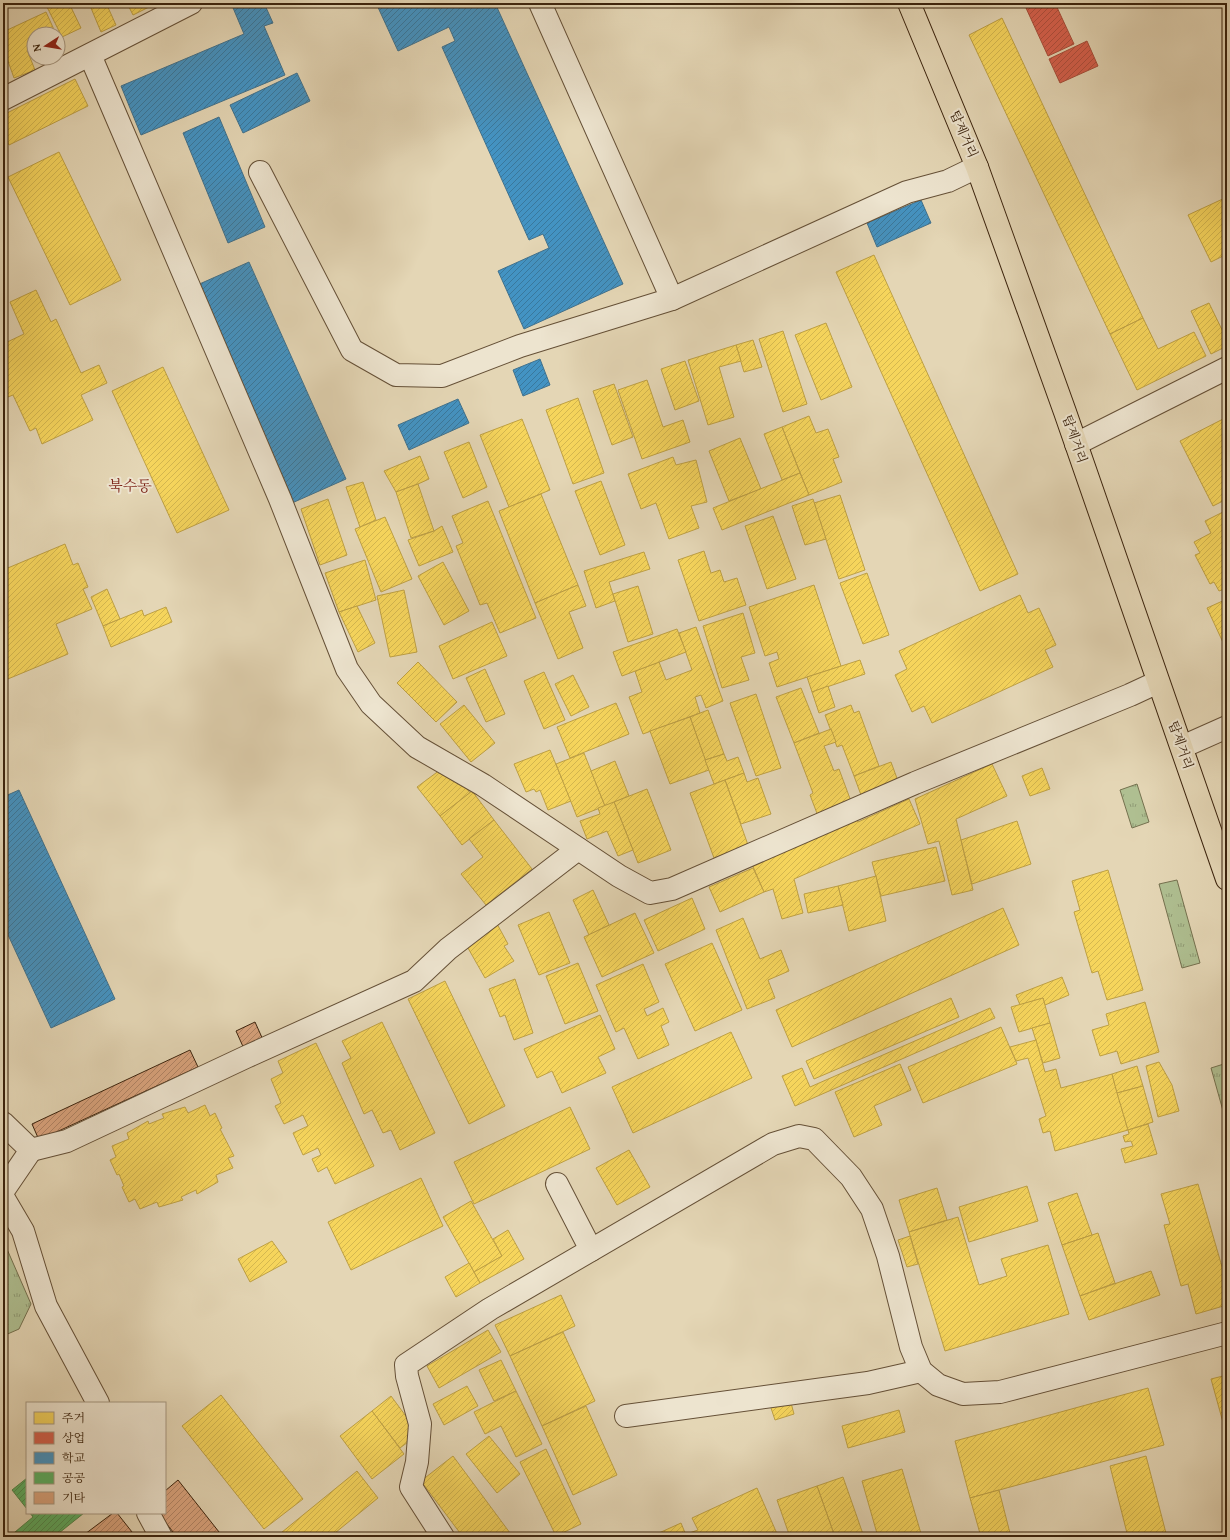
<svg xmlns="http://www.w3.org/2000/svg" width="1230" height="1540" font-family="'Gentium Book Plus','Noto Serif KR',serif">
<defs>
<pattern id="grass-tufts" width="24" height="20" patternUnits="userSpaceOnUse"><rect width="24" height="20" fill="#afbf91"/><path d="M3 7l-1-3M5 7V3M7 7l1-3M15 17l-1-3M17 17v-4M19 17l1-3" fill="none" stroke="#909b75"/></pattern>
<pattern id="homes-hatch" width="6" height="6" patternUnits="userSpaceOnUse"><rect width="6" height="6" fill="#f6d55c"/><path d="M-1 1l2-2M0 6l6-6M5 7l2-2" fill="none" stroke="#d4b74f"/></pattern>
<pattern id="shops-hatch" width="6" height="6" patternUnits="userSpaceOnUse"><rect width="6" height="6" fill="#d6604d"/><path d="M-1 1l2-2M0 6l6-6M5 7l2-2" fill="none" stroke="#af4f3e"/></pattern>
<pattern id="schools-hatch" width="6" height="6" patternUnits="userSpaceOnUse"><rect width="6" height="6" fill="#4393c3"/><path d="M-1 1l2-2M0 6l6-6M5 7l2-2" fill="none" stroke="#39789d"/></pattern>
<pattern id="public-hatch" width="6" height="6" patternUnits="userSpaceOnUse"><rect width="6" height="6" fill="#5aae61"/><path d="M-1 1l2-2M0 6l6-6M5 7l2-2" fill="none" stroke="#4c8d4e"/></pattern>
<pattern id="building-hatch" width="6" height="6" patternUnits="userSpaceOnUse"><rect width="6" height="6" fill="#d9a37d"/><path d="M-1 1l2-2M0 6l6-6M5 7l2-2" fill="none" stroke="#b18465"/></pattern>
</defs>
<rect width="100%" height="100%" fill="#e4d6b5"/>
<filter id="stains"><feTurbulence type="fractalNoise" baseFrequency=".005" numOctaves="4"/><feColorMatrix values="0 0 0 0 .2 0 0 0 0 .09 0 0 0 0 .02 0 0 0 .5 -.17"/></filter>
<radialGradient id="worn" r=".72"><stop offset=".6" stop-color="#630" stop-opacity="0"/><stop offset="1" stop-color="#630" stop-opacity=".3"/></radialGradient>
<!-- grass -->
<g fill="url(#grass-tufts)" stroke="#75714f">
<polygon points="1137,784 1149,822 1132,828 1120,790"/>
<polygon points="1177,880 1200,963 1182,968 1159,884"/>
<polygon points="1227,1063 1227,1125 1211,1068"/>
<polygon points="3,1240 31,1304 19,1329 3,1336"/>
</g>
<!-- homes -->
<g fill="url(#homes-hatch)" stroke="#bea044">
<polygon points="45,3 69,3 81,28 62,37"/>
<polygon points="102,3 106,3 116,25 101,32 91,8"/>
<polygon points="127,3 157,3 133,15"/>
<polygon points="46,12 56,34 34,34 34,47 27,50 35,70 14,78 3,47 3,32"/>
<polygon points="1002,18 1143,318 1110,334 969,35"/>
<polygon points="75,79 88,106 9,145 3,132 3,115"/>
<polygon points="59,152 121,280 70,305 8,177"/>
<polygon points="1227,197 1227,254 1211,262 1188,215"/>
<polygon points="874,255 1018,574 980,591 836,272"/>
<polygon points="36,290 51,322 56,319 81,373 99,365 107,383 81,395 93,420 42,444 36,428 30,431 13,395 3,399 3,344 24,334 10,302"/>
<polygon points="1209,303 1227,340 1227,346 1211,354 1191,311"/>
<polygon points="1143,318 1158,349 1194,332 1206,356 1137,390 1110,334"/>
<polygon points="826,323 852,387 821,400 795,335"/>
<polygon points="783,331 807,404 783,412 759,339"/>
<polygon points="753,340 762,367 744,372 736,345"/>
<polygon points="736,345 741,361 719,367 734,417 708,425 688,360"/>
<polygon points="685,361 699,401 675,410 661,369"/>
<polygon points="163,367 229,510 177,533 112,391"/>
<polygon points="647,380 663,427 683,420 690,442 642,459 618,390"/>
<polygon points="614,384 633,437 612,445 593,391"/>
<polygon points="578,398 604,473 573,484 546,410"/>
<polygon points="809,416 816,433 828,429 839,457 833,459 842,482 809,495 782,427"/>
<polygon points="1227,417 1227,499 1213,506 1180,441"/>
<polygon points="522,419 550,490 509,507 480,435"/>
<polygon points="782,427 800,473 782,480 764,434"/>
<polygon points="740,438 761,489 729,501 709,451"/>
<polygon points="469,442 487,487 463,498 444,452"/>
<polygon points="420,456 429,479 418,484 396,492 384,471"/>
<polygon points="673,457 676,465 696,460 707,502 691,506 699,528 669,539 656,503 641,509 628,474"/>
<polygon points="800,473 809,495 722,530 713,508"/>
<polygon points="601,481 625,545 600,555 575,491"/>
<polygon points="363,482 376,520 360,527 346,487"/>
<polygon points="418,484 434,531 411,538 396,492"/>
<polygon points="541,494 578,585 535,603 499,511"/>
<polygon points="840,495 865,570 839,579 814,503"/>
<polygon points="328,499 347,555 320,565 301,509"/>
<polygon points="813,499 826,539 805,545 792,506"/>
<polygon points="488,501 536,618 500,633 487,603 480,605 456,546 463,543 452,516"/>
<polygon points="1227,510 1227,588 1219,591 1214,582 1210,584 1195,555 1200,553 1194,542 1211,533 1205,521"/>
<polygon points="773,516 796,579 767,589 745,526"/>
<polygon points="385,517 412,579 381,592 355,529"/>
<polygon points="442,526 453,552 419,566 408,540 434,531"/>
<polygon points="65,544 73,565 78,563 88,587 83,589 92,609 56,624 68,654 3,681 3,570"/>
<polygon points="704,551 711,573 720,570 724,582 737,578 746,605 699,621 678,560"/>
<polygon points="644,552 650,569 609,582 615,601 596,608 584,571"/>
<polygon points="365,560 376,600 339,612 325,573"/>
<polygon points="443,562 469,611 444,625 418,576"/>
<polygon points="867,573 889,635 863,644 840,583"/>
<polygon points="578,585 586,606 569,612 583,648 558,659 535,603"/>
<polygon points="814,585 841,666 777,687 769,663 779,659 777,652 765,656 749,607"/>
<polygon points="638,586 653,634 628,642 613,594"/>
<polygon points="107,589 120,619 103,626 91,597"/>
<polygon points="404,590 417,652 390,657 377,596"/>
<polygon points="1020,595 1028,613 1039,608 1056,645 1045,650 1053,667 932,723 924,706 912,712 895,675 907,669 899,651"/>
<polygon points="1227,599 1227,651 1207,608"/>
<polygon points="357,606 375,643 358,652 339,612"/>
<polygon points="166,607 172,622 111,647 103,626 142,610 144,616"/>
<polygon points="743,613 755,653 741,657 749,680 722,688 703,626"/>
<polygon points="492,622 507,656 453,679 439,646"/>
<polygon points="696,627 723,701 706,708 701,695 695,697 700,713 643,734 629,697 642,692 635,671 659,662 666,680 692,670 679,633"/>
<polygon points="677,629 686,652 622,676 613,652"/>
<polygon points="860,660 865,674 812,692 807,677"/>
<polygon points="418,662 457,702 436,722 397,683"/>
<polygon points="485,669 505,714 486,722 466,678"/>
<polygon points="544,672 565,720 544,729 524,681"/>
<polygon points="573,675 589,707 571,716 555,684"/>
<polygon points="828,686 835,707 819,713 812,692"/>
<polygon points="801,688 819,733 794,743 776,697"/>
<polygon points="756,694 781,768 756,776 730,703"/>
<polygon points="616,703 629,734 570,758 557,727"/>
<polygon points="464,705 495,743 471,762 440,724"/>
<polygon points="851,705 854,713 859,711 879,766 854,776 842,745 837,747 825,715"/>
<polygon points="708,710 724,754 705,760 690,717"/>
<polygon points="690,717 709,770 670,784 650,731"/>
<polygon points="831,729 836,742 824,746 834,771 839,769 852,804 818,816 810,795 813,793 794,743"/>
<polygon points="550,750 571,801 548,810 540,790 536,792 534,789 526,792 514,764"/>
<polygon points="584,753 605,806 577,817 556,764"/>
<polygon points="724,754 727,761 738,757 744,773 714,784 705,760"/>
<polygon points="615,761 629,796 605,806 591,771"/>
<polygon points="891,762 898,781 861,795 854,776"/>
<polygon points="992,764 1007,796 956,819 973,890 952,895 939,841 928,844 915,799"/>
<polygon points="444,767 457,775 470,793 440,816 417,787"/>
<polygon points="1042,768 1050,789 1030,796 1022,776"/>
<polygon points="744,773 747,782 758,778 771,814 741,824 725,780"/>
<polygon points="725,780 748,845 714,858 690,793"/>
<polygon points="647,789 671,850 638,863 614,802"/>
<polygon points="472,791 494,820 462,845 440,816"/>
<polygon points="909,799 920,824 794,879 803,913 782,919 773,889 764,892 751,862 856,816 858,822"/>
<polygon points="614,802 633,850 618,856 607,831 587,839 580,821 600,814 598,808"/>
<polygon points="494,820 532,869 486,905 461,874 483,857 469,839"/>
<polygon points="1017,821 1031,864 972,884 961,840"/>
<polygon points="936,847 945,881 881,896 872,862"/>
<polygon points="753,868 764,892 720,912 709,887"/>
<polygon points="1108,870 1143,990 1107,1000 1098,971 1092,973 1074,912 1080,910 1072,881"/>
<polygon points="876,876 886,921 849,931 838,886"/>
<polygon points="838,886 843,905 808,913 804,894"/>
<polygon points="593,890 609,925 589,935 573,900"/>
<polygon points="692,898 705,929 658,951 644,920"/>
<polygon points="1003,908 1019,945 792,1047 776,1010"/>
<polygon points="549,912 570,963 539,975 518,925"/>
<polygon points="635,913 654,953 602,977 584,937"/>
<polygon points="743,918 760,959 781,950 789,971 768,980 775,998 747,1009 716,930"/>
<polygon points="496,922 508,944 504,946 514,961 485,978 464,941"/>
<polygon points="712,943 742,1010 695,1031 665,964"/>
<polygon points="578,963 598,1011 565,1024 546,976"/>
<polygon points="643,964 659,1002 644,1009 647,1016 663,1008 669,1022 661,1026 669,1045 638,1059 624,1028 616,1032 596,985"/>
<polygon points="1062,977 1069,995 1045,1005 1043,998 1020,1005 1016,995"/>
<polygon points="515,979 533,1033 514,1040 505,1015 500,1017 489,989"/>
<polygon points="445,981 505,1106 469,1124 408,999"/>
<polygon points="951,998 959,1017 814,1079 806,1061"/>
<polygon points="1043,998 1050,1023 1019,1032 1011,1007"/>
<polygon points="1145,1002 1159,1052 1121,1064 1117,1051 1100,1056 1092,1030 1109,1025 1106,1014"/>
<polygon points="990,1008 995,1018 795,1106 782,1076 802,1068 810,1087"/>
<polygon points="600,1015 615,1049 598,1057 606,1073 562,1093 552,1071 537,1078 524,1049"/>
<polygon points="382,1022 435,1133 400,1150 391,1130 383,1133 372,1110 364,1114 342,1063 351,1058 342,1041"/>
<polygon points="1050,1023 1060,1058 1043,1063 1032,1028"/>
<polygon points="1001,1027 1017,1064 923,1103 908,1067"/>
<polygon points="731,1032 752,1078 633,1133 612,1087"/>
<polygon points="1036,1040 1045,1072 1056,1069 1061,1088 1112,1074 1128,1130 1055,1151 1050,1131 1043,1133 1039,1119 1046,1116 1028,1058 1016,1061 1010,1047"/>
<polygon points="316,1043 374,1166 335,1184 327,1167 318,1172 312,1159 321,1155 318,1148 303,1155 293,1133 308,1126 303,1115 284,1124 275,1106 281,1103 271,1079 283,1073 278,1061"/>
<polygon points="1159,1062 1172,1085 1179,1111 1158,1117 1146,1066"/>
<polygon points="900,1064 911,1090 874,1106 882,1125 854,1137 835,1092"/>
<polygon points="1137,1066 1143,1086 1117,1093 1112,1074"/>
<polygon points="1143,1086 1153,1122 1128,1130 1117,1093"/>
<polygon points="205,1105 210,1116 215,1113 222,1128 220,1129 234,1156 228,1158 233,1168 216,1175 218,1182 197,1194 196,1190 181,1197 183,1200 159,1207 157,1202 140,1209 135,1199 129,1202 122,1187 124,1186 119,1174 117,1175 110,1160 116,1157 112,1146 129,1139 127,1133 148,1121 149,1124 164,1118 162,1114 185,1107 188,1113"/>
<polygon points="570,1107 590,1149 474,1204 454,1162"/>
<polygon points="1148,1124 1157,1154 1125,1163 1121,1149 1133,1146 1131,1141 1125,1142 1123,1136 1129,1134 1128,1130"/>
<polygon points="629,1150 650,1187 617,1205 596,1168"/>
<polygon points="421,1178 443,1226 351,1270 328,1222"/>
<polygon points="1198,1184 1227,1284 1227,1305 1196,1314 1188,1284 1181,1286 1164,1225 1170,1224 1161,1194"/>
<polygon points="1027,1186 1038,1221 969,1242 959,1207"/>
<polygon points="937,1188 947,1220 909,1232 899,1200"/>
<polygon points="1077,1193 1092,1235 1062,1245 1048,1203"/>
<polygon points="471,1201 502,1256 474,1272 443,1217"/>
<polygon points="958,1217 979,1285 1007,1276 1001,1259 1048,1245 1069,1314 945,1351 909,1232"/>
<polygon points="508,1230 524,1259 480,1283 474,1272 502,1256 493,1239"/>
<polygon points="1098,1233 1115,1283 1080,1296 1062,1245"/>
<polygon points="910,1236 918,1264 907,1267 898,1240"/>
<polygon points="272,1241 287,1262 250,1282 238,1259"/>
<polygon points="469,1263 480,1283 456,1297 445,1277"/>
<polygon points="1151,1271 1160,1295 1089,1320 1080,1296"/>
<polygon points="561,1295 575,1326 510,1356 495,1325"/>
<polygon points="488,1330 501,1352 439,1388 427,1366"/>
<polygon points="563,1332 595,1401 542,1426 510,1356"/>
<polygon points="501,1360 516,1391 494,1401 479,1370"/>
<polygon points="1227,1375 1227,1437 1211,1379"/>
<polygon points="467,1386 478,1406 444,1425 433,1404"/>
<polygon points="1148,1388 1164,1445 970,1498 955,1441"/>
<polygon points="516,1391 542,1444 516,1457 501,1426 485,1434 474,1412"/>
<polygon points="221,1395 303,1499 264,1529 182,1426"/>
<polygon points="391,1396 411,1423 412,1439 400,1448 372,1411"/>
<polygon points="790,1399 794,1414 775,1420 770,1405"/>
<polygon points="586,1406 617,1475 573,1495 542,1426"/>
<polygon points="899,1410 905,1432 848,1448 842,1426"/>
<polygon points="372,1411 404,1454 372,1479 340,1436"/>
<polygon points="489,1436 520,1474 497,1493 466,1454"/>
<polygon points="546,1449 581,1524 556,1536 520,1462"/>
<polygon points="453,1456 513,1537 463,1537 421,1481"/>
<polygon points="1146,1456 1167,1537 1128,1537 1110,1466"/>
<polygon points="902,1469 922,1537 878,1537 862,1481"/>
<polygon points="357,1471 378,1498 330,1537 276,1537"/>
<polygon points="843,1477 864,1537 835,1537 817,1486"/>
<polygon points="817,1486 835,1537 790,1537 777,1500"/>
<polygon points="757,1488 778,1536 776,1537 694,1537 692,1532 698,1530 692,1518"/>
<polygon points="999,1490 1011,1537 981,1537 970,1498"/>
<polygon points="681,1523 686,1535 692,1532 694,1537 650,1537"/>
</g>
<!-- shops -->
<g fill="url(#shops-hatch)" stroke="#a84e3a">
<polygon points="1038,3 1055,3 1074,44 1048,56 1026,8"/>
<polygon points="1087,41 1098,66 1060,83 1049,59"/>
</g>
<!-- schools -->
<g fill="url(#schools-hatch)" stroke="#41718c">
<polygon points="231,3 264,3 273,23 264,26 285,75 141,135 121,86 244,34"/>
<polygon points="376,3 495,3 623,284 524,329 498,271 549,248 543,234 529,240 442,47 455,41 449,27 398,51"/>
<polygon points="297,73 310,101 243,133 230,105"/>
<polygon points="219,117 265,227 228,243 183,133"/>
<polygon points="921,200 931,223 877,247 867,223"/>
<polygon points="249,262 346,479 292,503 195,286"/>
<polygon points="540,359 550,385 523,396 513,370"/>
<polygon points="458,399 469,423 409,450 398,425"/>
<polygon points="19,790 115,999 51,1028 3,924 3,797"/>
</g>
<!-- public -->
<g fill="url(#public-hatch)" stroke="#518448">
<polygon points="27,1478 27,1509 12,1490"/>
<polygon points="30,1513 84,1513 54,1537 9,1537 33,1517"/>
</g>
<!-- building -->
<g fill="url(#building-hatch)" stroke="#3b230d">
<polygon points="255,1022 264,1042 245,1051 236,1031"/>
<polygon points="190,1050 198,1067 39,1140 32,1124"/>
<polygon points="178,1480 223,1537 177,1537 158,1513 165,1513 165,1491"/>
<polygon points="113,1513 117,1513 136,1537 81,1537"/>
</g>
<g fill="none" stroke-linecap="round" stroke-linejoin="round">
<!-- minor casing -->
<g stroke="#655037" stroke-width="24">
<g id="minor">
<polyline points="540,3 672,299"/>
<polyline points="90,55 280,499 347,669 371,704 417,747 483,785 619,876 650,893 672,889 915,783 1130,695 1158,682"/>
<polyline points="3,99 191,3"/>
<polyline points="260,172 352,350 396,375 442,376 520,346 672,299 907,192 948,181 977,167"/>
<polyline points="1076,444 1227,368"/>
<polyline points="1182,747 1227,727"/>
<polyline points="3,1123 31,1150 3,1191"/>
<polyline points="31,1150 67,1141 246,1057 414,981 448,949 578,849"/>
<polyline points="557,1184 591,1250"/>
<polyline points="3,1197 23,1231 46,1306 98,1403"/>
<polyline points="626,1416 868,1383 921,1371"/>
<polyline points="148,1513 161,1537"/>
<polyline points="443,1537 411,1487 417,1462 420,1424 407,1376 406,1365 490,1309 773,1144 799,1136 814,1139 851,1177 872,1209 888,1256 911,1347 921,1371 938,1385 963,1394 1000,1392 1227,1333"/>
</g>
</g>
<!-- major casing -->
<g stroke="#3b230d" stroke-width="24">
<polyline id="major" points="909,3 977,167 1065,412 1227,879"/>
</g>
<!-- minor -->
<use href="#minor" stroke="#ede4cf" stroke-width="22"/>
<!-- major -->
<use href="#major" stroke="#e4d6b5" stroke-width="22"/>
</g>
<g text-anchor="middle" dominant-baseline="central" stroke-width="4" stroke-linejoin="round" paint-order="stroke">
<!-- street labels -->
<g font-size="13" fill="#3b230d" stroke="#ede4cf">
<text transform="translate(964 134) rotate(67)">탑제거리</text>
<text transform="translate(1075 439) rotate(71)">탑제거리</text>
<text transform="translate(1181 745) rotate(71)">탑제거리</text>
</g>
<!-- quarter labels -->
<g font-size="15" fill="#7a1f14" stroke="#ede4cf">
<text x="130" y="485">북수동</text>
</g>
</g>
<!-- margin -->
<rect width="1230" height="1540" fill="none" stroke="#e4d6b5" stroke-width="16"/>
<rect x="4" y="4" width="1222" height="1532" fill="none" stroke="#3b230d" stroke-width="2"/>
<rect x="8" y="8" width="1214" height="1524" fill="none" stroke="#3b230d"/>
<!-- legend -->
<rect x="26" y="1402" width="140" height="112" fill="#ede4cf" stroke="#a69781"/>
<rect x="34" y="1412" width="20" height="12" fill="#f6d55c" stroke="#a69781"/>
<text x="62" y="1422" font-size="12" fill="#3b230d">주거</text>
<rect x="34" y="1432" width="20" height="12" fill="#d6604d" stroke="#a69781"/>
<text x="62" y="1442" font-size="12" fill="#3b230d">상업</text>
<rect x="34" y="1452" width="20" height="12" fill="#4393c3" stroke="#a69781"/>
<text x="62" y="1462" font-size="12" fill="#3b230d">학교</text>
<rect x="34" y="1472" width="20" height="12" fill="#5aae61" stroke="#a69781"/>
<text x="62" y="1482" font-size="12" fill="#3b230d">공공</text>
<rect x="34" y="1492" width="20" height="12" fill="#d9a37d" stroke="#a69781"/>
<text x="62" y="1502" font-size="12" fill="#3b230d">기타</text>
<!-- north arrow -->
<g transform="translate(46 46) rotate(258)"><circle r="19" fill="#ede4cf" stroke="#a69781"/>
<path d="M0-3L7 15L0 10L-7 15Z" fill="#8f2418"/>
<text y="-6" font-size="11" font-weight="bold" text-anchor="middle" fill="#3b230d">N</text>
</g>
<rect width="100%" height="100%" filter="url(#stains)"/>
<rect width="100%" height="100%" fill="url(#worn)"/>
</svg>
